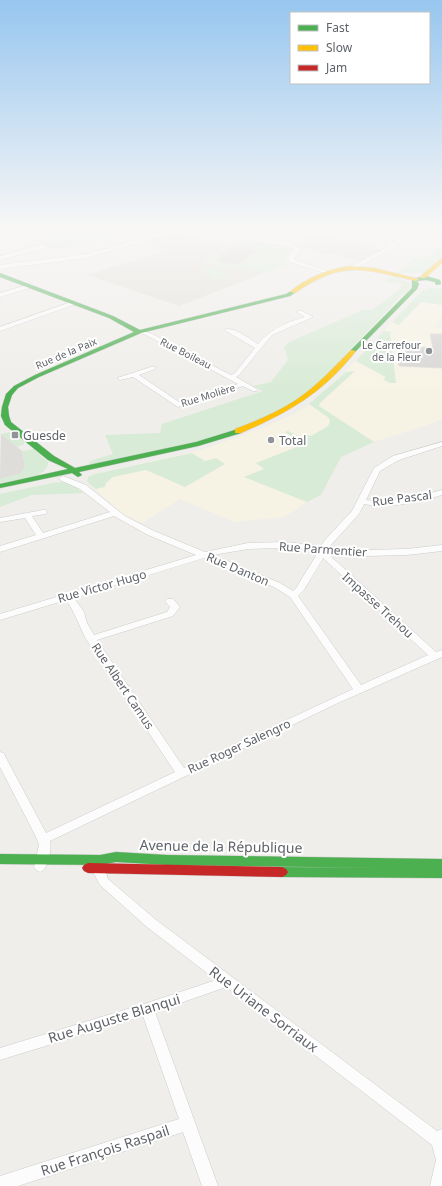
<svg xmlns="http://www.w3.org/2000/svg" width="442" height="1186" font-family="'Noto Sans',sans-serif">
<rect width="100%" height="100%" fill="#efeeea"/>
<!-- commercial -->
<polygon fill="#f7f3e4" points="421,301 442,305 442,316 434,327 442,328 442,418 436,422 374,442 344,422 306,443 257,463 265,469 244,477 307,502 284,517 235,522 180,499 142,523 123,514 87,482 88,477 95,474 202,450 265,427 296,413 312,403 356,361 396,383 390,334 391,332 384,331 392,322 399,325"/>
<!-- industrial -->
<polygon fill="#dfddda" points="1,434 22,451 25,467 20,474 0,479"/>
<!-- education -->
<g fill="#e2e0da">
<polygon points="168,235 175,235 232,244 228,245 204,263 264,273 179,306 87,275 165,251 143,242"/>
<polygon points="328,236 339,240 342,238 382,250 360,262 330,253 325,255 296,245 305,242 301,240 305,238 318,237 324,238"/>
</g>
<!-- green -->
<g fill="#d8ebd6">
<polygon points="48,227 151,227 54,251 32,238 60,232"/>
<polygon points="347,227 442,227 442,233 410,229 404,232 375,232 370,234"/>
<polygon points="240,239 279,245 292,249 293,250 283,261 289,264 264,273 204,263 228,245 233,244"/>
<polygon points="442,243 442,255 424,273 397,273 414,258 427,258"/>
<polygon points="218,267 229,278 213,280 202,269"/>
<polygon points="396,277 410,283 411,286 408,291 402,295 316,386 281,411 217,437 95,464 89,464 90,461 113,454 105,435 160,433 162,424 263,391 253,386 271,382 288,360 284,347 289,342 363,310 372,310 400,289 402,284 385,282 387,279"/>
<polygon points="430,288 442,289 442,305 421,302 399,325 392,322 423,290"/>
<polygon points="384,331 392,332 390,334 396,383 390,383 383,379 386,377 356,361"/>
<polygon points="355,371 320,403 319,406 374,442 341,457 321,495 307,502 244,477 264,469 256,463 297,447 294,445 300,442 285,432 288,431 300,437 308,435 311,436 328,426 330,422 329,418 309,404 346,372"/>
<polygon points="10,432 24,442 24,444 17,447 1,434"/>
<path d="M34 449 48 462V465C41 481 15 481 0 484V479L20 474 25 467 22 451Z"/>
<polygon points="192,453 205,461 216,458 225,464 185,487 146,470 113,477 106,483 105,487 96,489 87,482 88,477 95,474"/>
<polygon points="62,482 69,483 84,493 32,495 0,507 0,494 52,483"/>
</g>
<!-- building -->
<g fill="#d6d5d3" stroke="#deddd9">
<polygon points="232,246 252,249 257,251 237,265 217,261 222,258 218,257"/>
<polygon points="430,334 442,334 442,368 399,366 397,350 415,351 415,347 433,348"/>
</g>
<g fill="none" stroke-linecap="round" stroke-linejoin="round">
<!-- street casing -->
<g stroke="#cbcccc" stroke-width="1">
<g id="street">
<polygon points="0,227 9,230 4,231 0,229"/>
<polygon points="187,227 193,227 191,228 280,242 293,233 310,228 310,230 297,235 286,243 292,244 301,250 294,257 294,260 333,273 328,274 289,262 288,257 295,250 289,246 184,230 86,258 0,269 0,265 86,254"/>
<polygon points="409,229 435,234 432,236 410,233 393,248 356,268 351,267 389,246"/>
<polygon points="42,245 45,247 44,248 0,260 0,256"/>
<polygon points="31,284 34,286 33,287 0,297 0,293"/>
<polygon points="74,301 77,303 76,304 0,331 0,327"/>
<path d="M298 311H302L313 317 272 335 239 375 236 377 257 389V391H253L243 386 178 407 133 377 120 380 117 378 151 367H155V369L139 375 179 402 238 384 146 335 136 332 139 330 150 333 231 375 235 373 255 348 226 331V329C237 328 249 339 258 344 272 328 285 323 305 317L298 313Z"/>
<path d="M442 442V446L399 460 380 471 366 500C391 504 418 496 442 490V495C418 502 389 509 364 504L359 514 329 547 365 550 407 549 442 545V551L407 555 365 556 326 552 436 652 442 650V657L338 703 50 841C52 849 48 863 44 870L40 872 36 870 34 867 39 845 37 839 0 767V752L4 753 5 756 46 833 175 772 86 639C79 626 75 612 66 600L0 620V614L196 555 148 535 114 516 0 552V546L36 535 25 518 0 522V518L43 510H46L47 512 46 514 32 516 43 533 110 512 80 489 60 480 59 478 63 476 86 485 125 516 154 531 205 552 248 543 286 542 321 546 325 540 352 511 374 468 393 456ZM286 548 319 551 296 588 293 591 280 583 213 555 248 549ZM204 558 274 587 290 597 353 689 184 768 97 640 173 616 180 607 173 599H167L165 601 170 607 167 612 94 635 87 623 84 612 74 598ZM323 558 428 655 361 685 298 596 304 590Z"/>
<path d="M100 859 104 861C107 866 105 873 108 879L155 919 437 1131 442 1129V1186H430L436 1160 432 1145 226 987 155 1012 218 1186H202L183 1132 18 1186H0V1176L179 1119 143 1016 0 1060V1048L147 1003 216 980 147 927 100 885 94 874V864L96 861Z"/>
</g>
</g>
<!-- fast casing -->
<g stroke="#cacacb" stroke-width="1">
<g id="fast">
<polygon points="0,273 113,316 140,330 286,294 293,290 296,292 290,296 141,333 39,377 18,388 12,395 8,407 9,416 11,422 54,456 75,468 196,442 238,429 242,431 241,433 198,446 79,472 82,475 78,477 72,473 0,488 0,484 68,469 48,460 5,425 1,416 2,407 6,394 14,386 35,375 134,332 109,318 0,277"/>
<polygon points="426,276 440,280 441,284 436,285 435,282 426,280 417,281 419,284 417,289 355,352 351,352 351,350 412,288 412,279"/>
<polygon points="116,852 167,855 442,859 442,878 282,877 278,875 276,872 278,869 282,867 388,868 167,865 116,862 100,865 0,864 0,854 100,855"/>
</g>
</g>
<!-- slow casing -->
<g stroke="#cacacb" stroke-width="1">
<g id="slow">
<polygon points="442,258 442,263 425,278 421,278 421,276"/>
<path d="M349 266 374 268 419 279 416 281C362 269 344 260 295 293L290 292C305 278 329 269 349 266Z"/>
<path d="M351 350 356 351C323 393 289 412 241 433H235V429C256 421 278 412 296 400 317 386 334 367 351 350Z"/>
</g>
</g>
<!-- jam casing -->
<g stroke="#cacacb" stroke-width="1">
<polygon id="jam" points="88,863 282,867 286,869 288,872 286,875 282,877 88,873 84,871 82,868 84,865"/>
</g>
<!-- street -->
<use href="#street" fill="#fdfcfc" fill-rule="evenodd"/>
<!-- fast -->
<use href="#fast" fill="#4caf50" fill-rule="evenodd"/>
<!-- slow -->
<use href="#slow" fill="#ffc107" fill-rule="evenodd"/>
<!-- jam -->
<use href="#jam" fill="#c62828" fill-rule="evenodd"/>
</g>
<!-- sky -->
<linearGradient id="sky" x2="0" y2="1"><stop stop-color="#97c6ef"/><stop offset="0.58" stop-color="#f8f7f6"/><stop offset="1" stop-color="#f8f7f6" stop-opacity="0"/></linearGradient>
<rect width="442" height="393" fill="url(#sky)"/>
<!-- markers -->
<g fill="#919496" stroke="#fff" stroke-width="1.5">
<circle cx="429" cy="351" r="4"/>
<rect x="11" y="431" width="8" height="8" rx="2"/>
<circle cx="271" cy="440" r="4"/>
</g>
<g text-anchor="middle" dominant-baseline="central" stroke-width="4" stroke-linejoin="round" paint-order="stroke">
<!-- far-poi labels -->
<g font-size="10" fill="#5f6368" stroke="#fff" text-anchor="end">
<text x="421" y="345">Le Carrefour<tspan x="421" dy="12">de la Fleur</tspan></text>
</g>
<!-- far-street labels -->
<g font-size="10" fill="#5f6368" stroke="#fff">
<text transform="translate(66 353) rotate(-23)">Rue de la Paix</text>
<text transform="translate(186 353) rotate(27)">Rue Boileau</text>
<text transform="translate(208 395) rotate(-17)">Rue Molière</text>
</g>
<!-- poi labels -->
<g font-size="12" fill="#5f6368" stroke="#fff" text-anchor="start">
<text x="23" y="435">Guesde</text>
<text x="279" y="440">Total</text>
</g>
<!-- street labels -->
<g font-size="12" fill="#5f6368" stroke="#fff">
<text transform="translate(402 498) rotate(-7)">Rue Pascal</text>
<text transform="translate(323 549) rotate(4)">Rue Parmentier</text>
<text transform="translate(238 569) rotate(23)">Rue Danton</text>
<text transform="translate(102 586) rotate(-16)">Rue Victor Hugo</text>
<text transform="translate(378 605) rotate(42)">Impasse Trehou</text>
<text transform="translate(123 686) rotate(56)">Rue Albert Camus</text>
<text transform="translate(239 746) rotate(-25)">Rue Roger Salengro</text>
</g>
<!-- near-street labels -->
<g font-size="14" fill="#5f6368" stroke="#fff">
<text transform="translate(221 846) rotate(1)">Avenue de la République</text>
<text transform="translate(264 1009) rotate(37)">Rue Uriane Sorriaux</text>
<text transform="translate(114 1018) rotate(-17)">Rue Auguste Blanqui</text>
<text transform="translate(105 1150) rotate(-18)">Rue François Raspail</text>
</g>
</g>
<!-- legend -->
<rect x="290" y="12" width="140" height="72" fill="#ffffff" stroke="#bfc1c3"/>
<rect x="298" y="25" width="20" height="6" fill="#4caf50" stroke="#bfc1c3"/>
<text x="326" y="32" font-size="12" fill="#5f6368">Fast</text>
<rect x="298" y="45" width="20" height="6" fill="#ffc107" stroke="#bfc1c3"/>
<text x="326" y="52" font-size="12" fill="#5f6368">Slow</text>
<rect x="298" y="65" width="20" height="6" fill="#c62828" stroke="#bfc1c3"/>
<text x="326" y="72" font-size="12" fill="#5f6368">Jam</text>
</svg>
